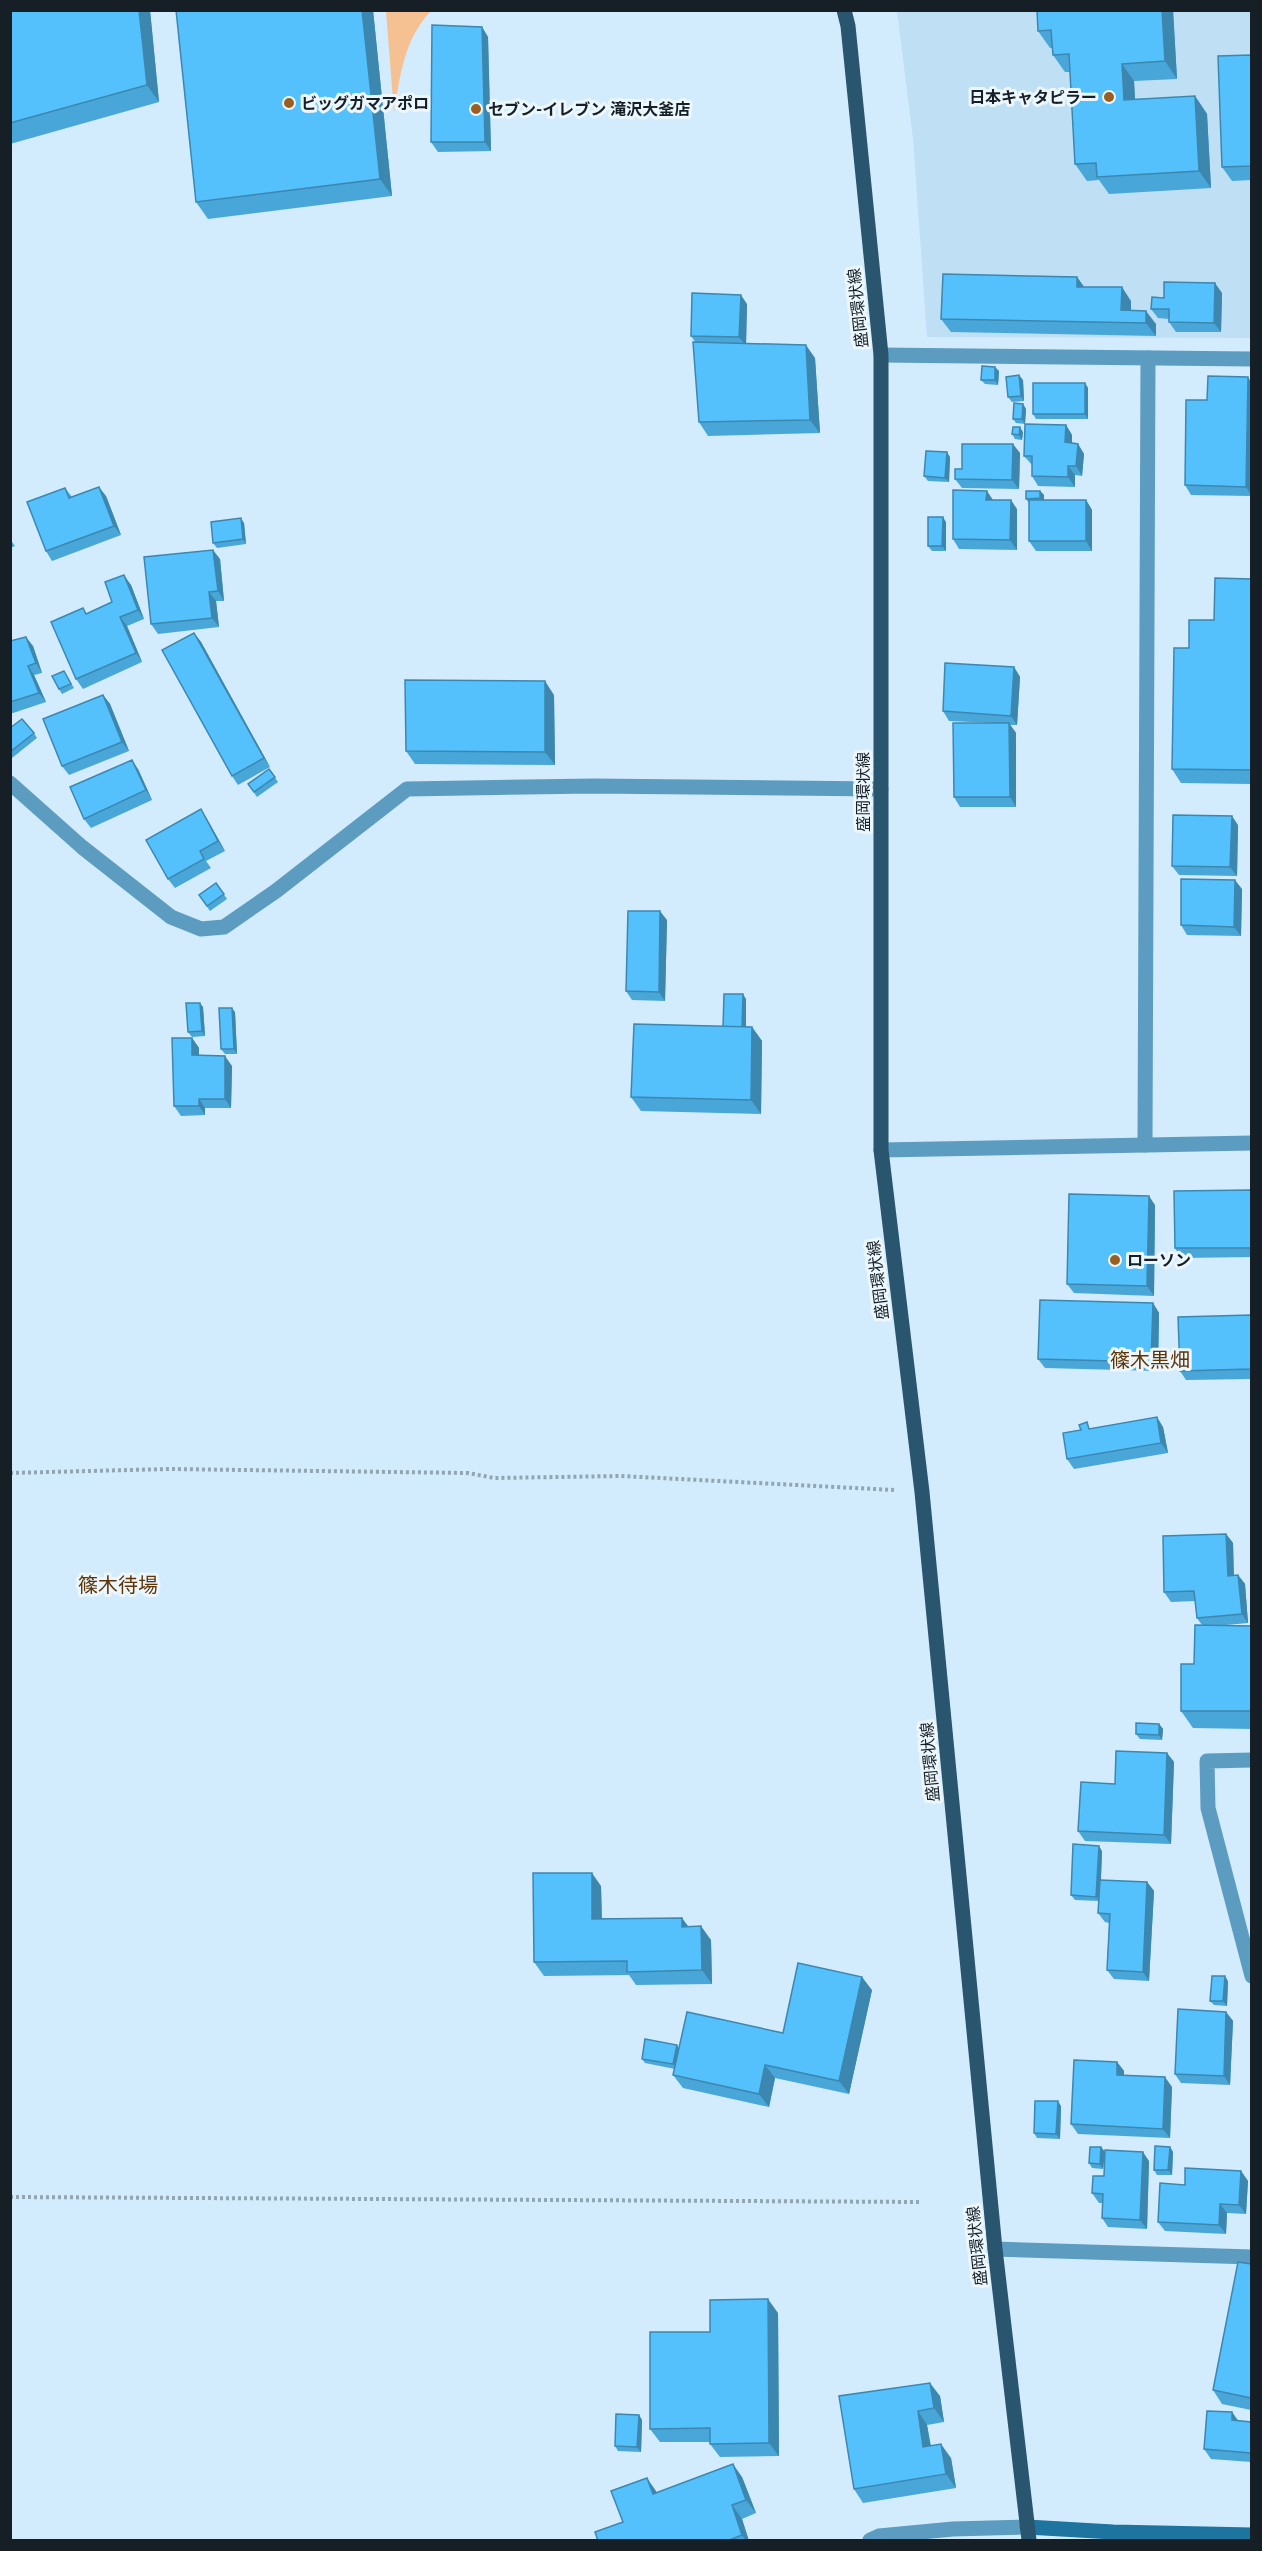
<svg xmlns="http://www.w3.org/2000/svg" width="1262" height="2551" font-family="Roboto,'Noto Sans JP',sans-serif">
<rect width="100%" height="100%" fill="#d2ecfd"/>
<!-- built -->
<polygon fill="#bedff4" points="897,11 1251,11 1251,338 927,337 913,139"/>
<!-- green -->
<path fill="#f5c193" d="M386 11H431C404 39 400 76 394 113Z"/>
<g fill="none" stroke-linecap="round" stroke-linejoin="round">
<!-- path -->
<g stroke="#91a5b3" stroke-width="4" stroke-dasharray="3 3" stroke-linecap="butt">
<polyline points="10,1473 169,1469 468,1473 494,1478 621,1476 894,1490"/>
<polyline points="10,2197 920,2202"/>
</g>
<!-- street -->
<g stroke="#5d9cc1" stroke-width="15">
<polyline points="881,355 1252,359"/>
<polyline points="10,783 82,847 171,917 201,929 224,927 276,891 407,789 593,786 881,789"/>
<polyline points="1145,1145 1148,358"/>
<polyline points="881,1150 1252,1143"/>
<polyline points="1252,1760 1207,1761 1208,1808 1252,1976"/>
<polyline points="995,2249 1252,2257"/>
<polyline points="870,2540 879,2536 953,2529 1027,2527"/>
</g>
<!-- secondary -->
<polyline stroke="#1d749f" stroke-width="15" points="1027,2527 1113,2532 1252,2535"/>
<!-- primary -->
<polyline stroke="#29556e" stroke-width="15" points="844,10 848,26 881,355 881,1150 922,1492 995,2249 1029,2540"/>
</g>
<!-- wall -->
<g fill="#49a6d9">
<polygon points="10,10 150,10 159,102 10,144"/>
<polygon points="373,10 392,196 208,219 196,202"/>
<polygon points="1037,10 1173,10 1177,79 1134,81 1135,100 1195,96 1207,114 1211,188 1109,194 1099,180 1087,181 1075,164 1070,72 1065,72 1053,55 1052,48 1050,48 1038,31"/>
<polygon points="482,27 488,37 491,151 438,152 431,142"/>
<polygon points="1251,55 1251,180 1232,181 1222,167"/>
<polygon points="1077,277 1084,287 1131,301 1131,310 1156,324 1156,336 951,332 941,319"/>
<polygon points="1222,293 1221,332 1176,332 1169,322 1169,319 1158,318 1151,309 1164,298"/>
<polygon points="747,304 746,344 815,358 820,433 708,436 699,422 696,343 691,336"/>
<polygon points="999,371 998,385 985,384 981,380"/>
<polygon points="1023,380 1024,401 1012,402 1008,397"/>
<polygon points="1251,382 1251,496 1191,495 1185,485 1207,400"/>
<polygon points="1085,383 1088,388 1088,419 1036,419 1033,414"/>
<polygon points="1023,404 1026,409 1025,424 1016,423 1013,419"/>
<polygon points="1066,425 1072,435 1072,443 1078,444 1084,454 1082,476 1075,475 1075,487 1038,486 1032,476 1032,465 1024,456"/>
<polygon points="1023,432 1022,440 1015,439 1012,434"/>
<polygon points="1020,453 1019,489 962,488 955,479 962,469"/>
<polygon points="950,457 949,482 928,481 924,476"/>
<polygon points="65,488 72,497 106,496 121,535 52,561 46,551"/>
<polygon points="1040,491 1044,495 1044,500 1086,500 1092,510 1092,551 1036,551 1029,541 1029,503 1026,499"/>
<polygon points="1017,509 1017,550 959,549 953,539"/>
<polygon points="946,522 946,551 932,551 928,546"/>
<polygon points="244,523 246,544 217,548 213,543"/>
<polygon points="10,539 15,546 10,548"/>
<polygon points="220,559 224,601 216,601 219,627 158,634 151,624"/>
<polygon points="1251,579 1251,784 1181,783 1172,769 1189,648"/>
<polygon points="131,585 144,619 127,626 142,662 83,689 76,679 87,614 112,602"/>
<polygon points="194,633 201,642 270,767 238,785 232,776"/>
<polygon points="10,641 33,646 42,673 34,675 46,702 10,714"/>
<polygon points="1014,667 1020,677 1017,725 1010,725 1016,733 1016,807 960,807 954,797 993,723 949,721 943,711"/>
<polygon points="64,671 74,688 62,694 59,689"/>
<polygon points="103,695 110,704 129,751 69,775 62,766"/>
<polygon points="554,695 555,765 415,764 406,751"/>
<polygon points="10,728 34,733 37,738 12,758 10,756"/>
<polygon points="138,769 152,800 91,828 84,819"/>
<polygon points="269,769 278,782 257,797 248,784"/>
<polygon points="201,809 207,819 225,851 206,861 211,868 175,888 168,879"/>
<polygon points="1238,825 1237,876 1179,875 1172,866"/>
<polygon points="216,883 227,899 210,911 199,895"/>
<polygon points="1242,889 1241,936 1187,935 1181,925"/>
<polygon points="667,920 665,1001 632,1000 626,991"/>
<polygon points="746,999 746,1027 752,1027 762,1041 761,1114 641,1111 631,1097 723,1027"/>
<polygon points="203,1007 205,1036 192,1037 188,1032"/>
<polygon points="235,1012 237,1054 225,1054 221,1049"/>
<polygon points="192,1038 199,1048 199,1055 232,1066 231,1108 205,1108 205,1115 181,1116 174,1106"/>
<polygon points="1251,1190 1251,1257 1181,1258 1175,1248"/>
<polygon points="1155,1205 1154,1296 1074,1293 1067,1284"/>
<polygon points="1153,1303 1159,1313 1158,1371 1045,1368 1038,1359"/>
<polygon points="1251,1315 1251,1379 1186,1380 1180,1371"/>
<polygon points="1163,1427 1168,1453 1074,1469 1067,1459 1091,1428"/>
<polygon points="1226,1534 1233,1543 1234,1576 1238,1575 1245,1584 1248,1623 1226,1625 1251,1626 1251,1729 1193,1728 1181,1711 1194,1664 1202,1625 1197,1618 1195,1601 1171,1602 1164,1592"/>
<polygon points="1159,1724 1163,1729 1162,1740 1140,1739 1136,1734"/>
<polygon points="1167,1753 1174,1762 1171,1844 1085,1841 1078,1831 1115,1784"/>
<polygon points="1102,1851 1101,1880 1147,1882 1154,1891 1149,1981 1114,1979 1107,1970 1109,1923 1105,1922 1098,1913 1099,1901 1075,1900 1071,1895"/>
<polygon points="601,1886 602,1918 682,1918 688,1926 711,1940 712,1984 636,1985 629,1975 544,1976 534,1962"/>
<polygon points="1228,1981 1227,2006 1214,2005 1210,2001"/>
<polygon points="872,1990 849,2094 775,2078 769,2107 683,2088 673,2075 675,2069 645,2063 642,2059 679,2048 783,2033"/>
<polygon points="1226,2012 1233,2021 1230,2085 1181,2083 1175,2074"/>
<polygon points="1117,2062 1124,2071 1124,2075 1172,2087 1170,2138 1078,2134 1071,2124"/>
<polygon points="1061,2106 1060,2139 1037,2138 1034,2133"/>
<polygon points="1101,2147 1105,2152 1103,2169 1092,2168 1089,2163"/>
<polygon points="1170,2147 1173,2152 1172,2175 1157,2175 1154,2170"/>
<polygon points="1149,2161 1147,2229 1108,2227 1102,2218 1102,2203 1099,2203 1092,2193 1104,2176"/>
<polygon points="1241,2171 1248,2181 1246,2214 1227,2213 1226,2234 1165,2231 1158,2222"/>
<polygon points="1251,2264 1251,2410 1222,2404 1213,2390"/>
<polygon points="778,2313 779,2456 720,2457 710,2444 710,2442 660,2442 650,2429 710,2332"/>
<polygon points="839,2396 940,2396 944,2422 927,2425 931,2446 951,2458 956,2488 863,2503 854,2489"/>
<polygon points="1232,2412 1238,2421 1251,2422 1251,2462 1211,2459 1204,2449"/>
<polygon points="639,2415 642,2420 641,2452 618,2451 615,2446"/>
<polygon points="742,2477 756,2513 742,2519 749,2541 598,2541 623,2522 657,2492"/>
</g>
<!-- shaded-wall -->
<g fill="#3c87b0">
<polygon points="139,10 150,10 159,102 147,85"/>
<polygon points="362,10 373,10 392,196 380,179"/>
<polygon points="1162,10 1173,10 1177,79 1165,61"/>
<polygon points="482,27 488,37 491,151 485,142"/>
<polygon points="1122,64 1134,81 1136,118 1124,100"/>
<polygon points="1195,96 1207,114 1211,188 1199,171"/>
<polygon points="1077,277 1087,291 1077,287"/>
<polygon points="1215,283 1222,293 1221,332 1214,323"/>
<polygon points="1122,287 1131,301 1131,322 1121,310"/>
<polygon points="741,295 747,304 746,346 739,337"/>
<polygon points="1146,311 1156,324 1156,336 1146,323"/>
<polygon points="806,345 815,358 820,433 810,420"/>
<polygon points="995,367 999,371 998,385 995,380"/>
<polygon points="1019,375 1023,380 1024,401 1021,396"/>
<polygon points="1248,377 1251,382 1251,495 1246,487"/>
<polygon points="1085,383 1088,388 1088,419 1085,414"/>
<polygon points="1023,404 1026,409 1025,424 1022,419"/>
<polygon points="1066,425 1072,435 1072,452 1065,442"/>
<polygon points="1020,427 1023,432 1022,440 1019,435"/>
<polygon points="1013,444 1020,453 1019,489 1012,480"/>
<polygon points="1078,444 1084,454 1082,476 1076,466"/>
<polygon points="947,452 950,457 949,482 945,478"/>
<polygon points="1068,466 1075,475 1075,487 1068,477"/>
<polygon points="99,487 106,496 121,535 114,526"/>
<polygon points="987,491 993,500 986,500"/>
<polygon points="1040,491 1044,495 1044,503 1040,498"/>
<polygon points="1011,500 1017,509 1017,550 1010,540"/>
<polygon points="1086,500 1092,510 1092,551 1086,541"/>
<polygon points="943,517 946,522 946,551 942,546"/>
<polygon points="241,518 244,523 246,544 243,539"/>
<polygon points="213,550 220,559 224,601 218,591"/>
<polygon points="124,575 131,585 144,619 138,610"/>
<polygon points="209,592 216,601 219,627 212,618"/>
<polygon points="120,617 127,626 142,662 136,653"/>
<polygon points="194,633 201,642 270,767 264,758"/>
<polygon points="26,637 33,646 42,673 36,663"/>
<polygon points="28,666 34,675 46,702 39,693"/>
<polygon points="1014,667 1020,677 1017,725 1011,716"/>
<polygon points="545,681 554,695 555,765 545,752"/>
<polygon points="103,695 110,704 129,751 122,742"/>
<polygon points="1009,723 1016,733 1016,807 1010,797"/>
<polygon points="132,760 138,769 152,800 146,790"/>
<polygon points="201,809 207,819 225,851 218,841"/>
<polygon points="1232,816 1238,825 1237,876 1230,867"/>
<polygon points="1235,880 1242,889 1241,936 1234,927"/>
<polygon points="660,911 667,920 665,1001 659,992"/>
<polygon points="743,994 746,999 746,1039 742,1034"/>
<polygon points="200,1003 203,1007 205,1036 202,1031"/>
<polygon points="232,1008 235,1012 237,1054 234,1049"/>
<polygon points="752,1027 762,1041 761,1114 751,1100"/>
<polygon points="192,1038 199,1048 199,1065 192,1055"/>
<polygon points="225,1056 232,1066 231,1108 225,1099"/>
<polygon points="199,1099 205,1108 205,1115 199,1106"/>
<polygon points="1149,1196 1155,1205 1154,1296 1147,1286"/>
<polygon points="1153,1303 1159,1313 1158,1371 1151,1362"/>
<polygon points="1157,1417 1163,1427 1168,1453 1161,1443"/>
<polygon points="1226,1534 1233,1543 1234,1586 1228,1576"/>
<polygon points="1238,1575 1245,1584 1248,1623 1242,1614"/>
<polygon points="1159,1724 1163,1729 1162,1740 1159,1735"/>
<polygon points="1167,1753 1174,1762 1171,1844 1164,1835"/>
<polygon points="1099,1846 1102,1851 1100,1901 1096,1897"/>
<polygon points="592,1873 601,1886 602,1932 592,1919"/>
<polygon points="1147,1882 1154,1891 1149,1981 1143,1972"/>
<polygon points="682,1918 691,1931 682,1927"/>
<polygon points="701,1926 711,1940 712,1984 702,1970"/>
<polygon points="1225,1976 1228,1981 1227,2006 1223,2001"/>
<polygon points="862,1977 872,1990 849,2094 839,2081"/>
<polygon points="1226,2012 1233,2021 1230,2085 1224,2076"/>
<polygon points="677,2045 680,2050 677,2069 673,2064"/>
<polygon points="1117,2062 1124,2071 1124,2084 1117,2075"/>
<polygon points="765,2065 775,2078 769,2107 759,2094"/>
<polygon points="1165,2077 1172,2087 1170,2138 1163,2129"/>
<polygon points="1058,2101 1061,2106 1060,2139 1056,2134"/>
<polygon points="1101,2147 1105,2152 1103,2169 1100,2164"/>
<polygon points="1170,2147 1173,2152 1172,2175 1168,2170"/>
<polygon points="1143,2152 1149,2161 1147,2229 1140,2220"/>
<polygon points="1241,2171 1248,2181 1246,2214 1239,2205"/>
<polygon points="1220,2204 1227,2213 1226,2234 1219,2225"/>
<polygon points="768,2299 778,2313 779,2456 769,2443"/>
<polygon points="930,2383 940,2396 944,2422 934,2408"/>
<polygon points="918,2411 927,2425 933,2460 923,2447"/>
<polygon points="1232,2412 1239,2422 1232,2420"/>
<polygon points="639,2415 642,2420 641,2452 637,2447"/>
<polygon points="941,2444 951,2458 956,2488 946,2474"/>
<polygon points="733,2464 742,2477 756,2513 746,2500"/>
<polygon points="647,2478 656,2491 662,2508 653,2494"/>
<polygon points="732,2505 742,2519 749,2541 746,2541 742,2535"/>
</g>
<!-- building -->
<g fill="#55c1fc" stroke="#3c87b0" stroke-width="1.5">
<polygon points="10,10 139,10 147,85 10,123"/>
<polygon points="176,10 362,10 380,179 196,202"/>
<polygon points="1037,10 1162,10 1165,61 1122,64 1124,100 1195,96 1199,171 1097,177 1096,163 1075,164 1069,54 1053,55 1051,30 1038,31"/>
<polygon points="432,25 482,27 485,142 431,142"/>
<polygon points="1251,55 1251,166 1222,167 1218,56"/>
<polygon points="943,274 1077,277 1077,287 1122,287 1121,310 1146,311 1146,323 941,319"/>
<polygon points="1164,282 1215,283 1214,323 1169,322 1169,309 1151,309 1152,297 1164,298"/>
<polygon points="692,293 741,295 739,337 691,336"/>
<polygon points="693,342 806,345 810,420 699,422"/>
<polygon points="982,366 995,367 995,380 981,380"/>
<polygon points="1019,375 1021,396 1008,397 1006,377"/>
<polygon points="1208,376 1248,377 1246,487 1185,485 1186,400 1207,400"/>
<rect x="1033" y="383" width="52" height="31"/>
<polygon points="1014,403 1023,404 1022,419 1013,419"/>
<polygon points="1025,424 1066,425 1065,442 1078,444 1076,466 1068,466 1068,477 1032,476 1032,456 1024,456"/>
<polygon points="1013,427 1020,427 1019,435 1012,434"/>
<polygon points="962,444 1013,444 1012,480 955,479 955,469 962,469"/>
<polygon points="926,451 947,452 945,478 924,476"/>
<polygon points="99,487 114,526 46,551 27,502 65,488 69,498"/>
<polygon points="953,490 987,491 986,500 1011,500 1010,540 953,539"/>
<polygon points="1026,491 1040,491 1040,498 1026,499"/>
<rect x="1029" y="500" width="57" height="41"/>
<polygon points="928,517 943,517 942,546 928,546"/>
<polygon points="241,518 243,539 213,543 211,522"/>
<polygon points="213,550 218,591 209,592 212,618 151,624 144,557"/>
<polygon points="124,575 138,610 120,617 136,653 76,679 51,622 83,608 86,614 112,602 105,582"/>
<polygon points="1215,578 1251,579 1251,770 1172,769 1174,648 1189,648 1189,620 1214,620"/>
<polygon points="194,633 264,758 232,776 162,650"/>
<polygon points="26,637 36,663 28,666 39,693 10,702 10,641"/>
<polygon points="945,663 1014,667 1011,716 943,711"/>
<polygon points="64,671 71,684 59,689 52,676"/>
<polygon points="405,680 545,681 545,752 406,751"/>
<polygon points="103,695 122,742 62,766 43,719"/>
<polygon points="22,719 34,733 10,752 10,728"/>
<polygon points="953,723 1009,723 1010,797 954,797"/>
<polygon points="132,760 146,790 84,819 70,787"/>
<polygon points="269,769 275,777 254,792 248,784"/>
<polygon points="201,809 218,841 200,851 204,859 168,879 146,840"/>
<polygon points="1173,815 1232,816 1230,867 1172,866"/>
<polygon points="1181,879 1235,880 1234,927 1181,925"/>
<polygon points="216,883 224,894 207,906 199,895"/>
<polygon points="628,911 660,911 659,992 626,991"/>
<polygon points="724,994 743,994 742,1027 723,1027"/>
<polygon points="186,1003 200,1003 202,1031 188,1032"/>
<polygon points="219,1008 232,1008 234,1049 221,1049"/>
<polygon points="634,1024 752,1027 751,1100 631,1097"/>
<polygon points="172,1038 192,1038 192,1055 225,1056 225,1099 199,1099 199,1106 174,1106"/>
<polygon points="1251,1190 1251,1248 1175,1248 1174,1191"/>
<polygon points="1069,1194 1149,1196 1147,1286 1067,1284"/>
<polygon points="1040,1300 1153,1303 1151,1362 1038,1359"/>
<polygon points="1251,1315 1251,1369 1180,1371 1178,1317"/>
<polygon points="1157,1417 1161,1443 1067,1459 1063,1433 1081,1430 1079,1425 1087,1422 1089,1429"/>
<polygon points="1226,1534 1228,1576 1238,1575 1242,1614 1197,1618 1194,1591 1164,1592 1163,1536"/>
<polygon points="1195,1625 1251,1626 1251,1711 1181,1711 1181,1664 1194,1664"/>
<polygon points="1136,1723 1159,1724 1159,1735 1136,1734"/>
<polygon points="1116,1751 1167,1753 1164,1835 1078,1831 1081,1782 1115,1784"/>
<polygon points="1073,1844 1099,1846 1096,1897 1071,1895"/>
<polygon points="533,1873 592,1873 592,1919 682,1918 682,1927 701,1926 702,1970 627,1972 627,1961 534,1962"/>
<polygon points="1100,1880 1147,1882 1143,1972 1107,1970 1110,1914 1098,1913"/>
<polygon points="798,1963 862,1977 839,2081 765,2065 759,2094 673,2075 687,2012 783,2033"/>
<polygon points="1212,1976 1225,1976 1223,2001 1210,2001"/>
<polygon points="1178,2009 1226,2012 1224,2076 1175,2074"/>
<polygon points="645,2039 677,2045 673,2064 642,2059"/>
<polygon points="1074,2060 1117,2062 1117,2075 1165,2077 1163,2129 1071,2124"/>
<polygon points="1035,2101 1058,2101 1056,2134 1034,2133"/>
<polygon points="1155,2146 1170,2147 1168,2170 1154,2170"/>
<polygon points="1090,2147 1101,2147 1100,2164 1089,2163"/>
<polygon points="1105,2150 1143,2152 1140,2220 1102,2218 1103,2194 1092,2193 1093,2176 1104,2176"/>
<polygon points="1185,2168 1241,2171 1239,2205 1220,2204 1219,2225 1158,2222 1160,2183 1185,2185"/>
<polygon points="1238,2262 1251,2264 1251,2398 1213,2390"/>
<polygon points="768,2299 769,2443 710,2444 710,2428 650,2429 650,2332 710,2332 710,2300"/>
<polygon points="930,2383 934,2408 918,2411 923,2447 941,2444 946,2474 854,2489 839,2396"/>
<polygon points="1207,2411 1232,2412 1232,2420 1251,2422 1251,2453 1204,2449"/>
<polygon points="616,2414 639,2415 637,2447 615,2446"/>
<polygon points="733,2464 746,2500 732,2505 742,2535 727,2541 598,2541 595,2532 623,2522 611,2491 647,2478 653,2494"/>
</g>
<!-- markers -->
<g fill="#9a5f20" stroke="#ecf7fd" stroke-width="2">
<circle cx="1109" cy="97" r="6"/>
<circle cx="289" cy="103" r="6"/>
<circle cx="476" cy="109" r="6"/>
<circle cx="1115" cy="1260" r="6"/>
</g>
<g text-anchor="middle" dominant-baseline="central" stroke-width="6" stroke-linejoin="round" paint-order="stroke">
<!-- poi labels -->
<g font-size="16" font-weight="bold" fill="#161f25" stroke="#ecf7fd" text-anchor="start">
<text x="1097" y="97" text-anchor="end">日本キャタピラー</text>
<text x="301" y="103">ビッグガマアポロ</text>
<text x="488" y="109">セブン-イレブン 滝沢大釜店</text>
<text x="1127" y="1260">ローソン</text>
</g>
<!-- street labels -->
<g font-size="16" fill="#161f25" stroke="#ecf7fd">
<text transform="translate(858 308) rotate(-96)">盛岡環状線</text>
<text transform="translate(863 792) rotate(-90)">盛岡環状線</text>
<text transform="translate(878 1280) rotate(-97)">盛岡環状線</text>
<text transform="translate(930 1762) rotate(-95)">盛岡環状線</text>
<text transform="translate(977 2246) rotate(-96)">盛岡環状線</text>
</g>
<!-- quarter labels -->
<g font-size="20" fill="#5c3406" stroke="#ecf7fd">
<text x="1150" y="1360">篠木黒畑</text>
<text x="118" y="1585">篠木待場</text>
</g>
</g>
<!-- border -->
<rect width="1262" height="2551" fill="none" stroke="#161f25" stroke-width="24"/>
</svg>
